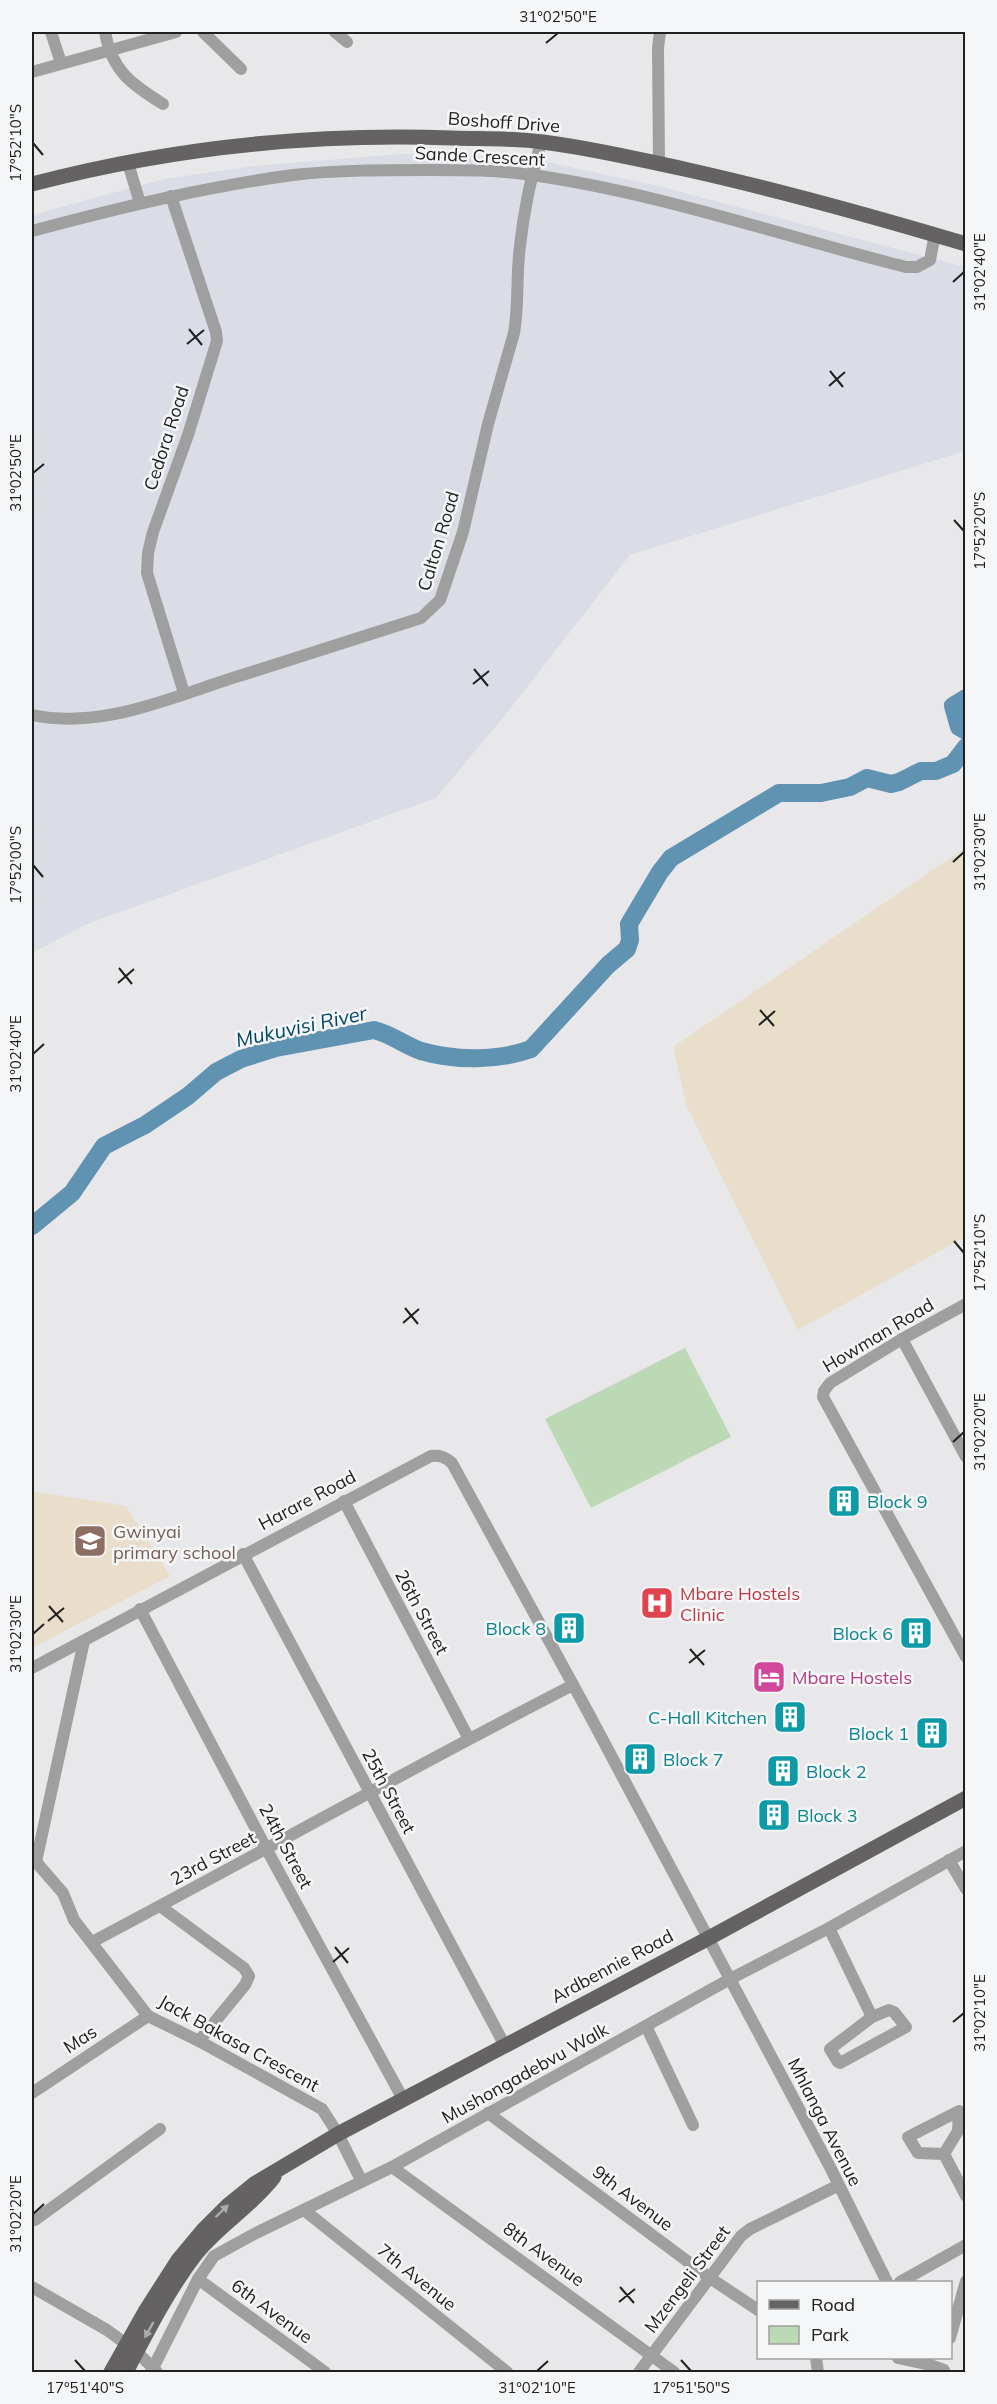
<svg xmlns="http://www.w3.org/2000/svg" width="997" height="2404" font-family="Mulish,sans-serif">
<rect width="100%" height="100%" fill="#e8e8ea"/>
<!-- built -->
<polygon fill="#dadde6" points="401,154 528,158 658,186 965,267 965,451 630,555 510,709 436,798 87,924 32,953 32,215 164,179 254,166"/>
<!-- education -->
<g fill="#e8dec9">
<polygon points="965,848 965,1237 798,1330 687,1107 673,1047"/>
<polygon points="32,1491 126,1506 170,1576 32,1648"/>
</g>
<!-- green -->
<polygon fill="#bcd9b5" points="685,1348 731,1437 591,1508 545,1419"/>
<g fill="none" stroke-linecap="round" stroke-linejoin="round">
<!-- river -->
<g stroke="#6093b2" stroke-width="18">
<polyline points="966,698 953,706 959,727 966,731"/>
<path d="M32 1226 72 1193 104 1146 145 1125 188 1096 216 1072 241 1059 276 1048 374 1030C391 1034 404 1045 421 1051 455 1061 498 1061 531 1049L608 965 627 949 630 940 629 924 660 872 671 858 779 793H821L850 787 867 778 891 784 899 782 921 771H936L953 764 966 747"/>
</g>
<!-- minor -->
<g stroke="#a09f9f" stroke-width="12">
<polyline points="51,32 61,63"/>
<path d="M105 32C112 71 131 84 163 104"/>
<polyline points="203,32 241,69"/>
<polyline points="335,32 347,42"/>
<polyline points="32,72 176,32"/>
<polyline points="128,163 140,203"/>
<polyline points="659,164 658,48 660,32"/>
<polyline points="171,196 216,332 217,341 188,435 153,532 148,553 147,573 184,693"/>
<path d="M32 231C118 208 204 187 293 175 337 170 383 170 428 170 463 170 498 170 532 175 659 193 782 236 906 267H917L930 260 935 234"/>
<path d="M32 715C103 730 171 697 239 676 300 657 361 637 421 618L440 600 463 532 488 424 514 333C519 305 516 275 520 246 524 210 531 176 541 142"/>
<polyline points="966,1304 902,1339 830,1383 824,1391 823,1397 966,1657"/>
<polyline points="902,1339 966,1457"/>
<polyline points="344,1501 469,1739"/>
<polyline points="243,1554 504,2044"/>
<polyline points="140,1609 267,1850 403,2099"/>
<path d="M32 1668 431 1456C440 1455 445 1457 452 1463L589 1714 830 2167 887 2282"/>
<polyline points="949,1860 966,1889"/>
<polyline points="36,1862 63,1893 74,1920 148,2016 199,2041 322,2109 338,2134 361,2180"/>
<polyline points="36,1862 84,1641"/>
<polyline points="160,1906 244,1968 249,1976 245,1985 199,2041"/>
<polyline points="829,1928 872,2017"/>
<path d="M92 1942C253 1857 411 1768 573 1685"/>
<polygon points="889,2010 894,2012 906,2027 840,2063 838,2062 830,2049 872,2017"/>
<polyline points="646,2026 693,2125"/>
<polyline points="32,2093 148,2016"/>
<polygon points="959,2111 958,2131 944,2154 918,2153 908,2137"/>
<polyline points="488,2113 710,2278 758,2310"/>
<polyline points="944,2154 966,2196"/>
<polyline points="392,2167 674,2372"/>
<polyline points="304,2210 507,2372"/>
<polyline points="32,2220 35,2220 160,2129"/>
<polyline points="198,2279 325,2372"/>
<polyline points="900,2282 966,2245"/>
<polyline points="32,2287 107,2330 137,2352 157,2372"/>
<polyline points="950,2338 966,2281"/>
<polyline points="816,2358 818,2372"/>
<polyline points="898,2358 930,2365"/>
<polyline points="926,2359 930,2365 944,2370"/>
<polyline points="151,2372 198,2279 214,2256 256,2233 392,2167 730,1979 829,1928 966,1851"/>
<polyline points="639,2372 741,2236 750,2229 837,2186"/>
</g>
<!-- major -->
<g stroke="#646262" stroke-width="15">
<path d="M32 184C169 148 311 133 452 138 482 139 513 138 543 142 591 148 637 159 684 169 779 190 872 216 966 244"/>
<polyline points="111,2372 146,2310 178,2260 203,2230 228,2205 254,2184 338,2134 707,1939 966,1798"/>
<path d="M126 2372C147 2332 168 2290 196 2254 219 2225 252 2206 274 2177"/>
</g>
</g>
<!-- one-way arrows -->
<defs><path id="oneway-solid" d="M-6-.8H1V-3.2L6.5 0L1 3.2V.8H-6Z" transform="scale(1.5)"/></defs>
<g fill="#acacac">
<use href="#oneway-solid" transform="translate(222 2211) rotate(-44)"/>
<use href="#oneway-solid" transform="translate(149 2330) rotate(119)"/>
</g>
<!-- ticks -->
<path fill="none" stroke="#202021" stroke-width="2" d="M546 43 558 33M33 143 43 155M953 282 964 272M189 329 202 345M187 344 204 330M830 371 843 387M829 386 845 372M33 473 44 464M954 520 964 531M474 669 488 686M473 684 489 671M953 862 964 852M33 865 43 877M119 968 132 984M118 983 134 969M760 1010 774 1026M759 1025 775 1011M33 1054 44 1044M954 1241 964 1253M405 1308 418 1324M403 1323 419 1309M953 1442 964 1432M49 1606 63 1622M48 1621 64 1608M33 1634 44 1624M690 1649 704 1665M689 1663 705 1650M335 1947 348 1963M333 1962 349 1948M953 2022 964 2013M33 2214 44 2204M620 2287 634 2303M619 2302 635 2289M75 2360 85 2371M681 2360 691 2371M537 2371 548 2361"/>
<!-- icons -->
<defs>
<g id="building-square" transform="scale(1.725)"><rect x="-9" y="-9" width="18" height="18" rx="4" fill="#0f9aa8" stroke="#f5f6f7"/><path d="M-4-6H4V6H1V3H-1V6H-4ZM-2.5-4.3h1.7v1.8h-1.7ZM.8-4.3h1.7v1.8H.8ZM-2.5-1h1.7V.8h-1.7ZM.8-1h1.7V.8H.8Z" fill="#fff"/></g>
<g id="school-square" transform="scale(1.725)"><rect x="-9" y="-9" width="18" height="18" rx="4" fill="#8d6e63" stroke="#f5f6f7"/><path d="M0-5L7-2L0 1L-7-2ZM-4 1L0 2.5L4 1V4Q0 6-4 4Z" fill="#fff"/></g>
<g id="hospital-square" transform="scale(1.725)"><rect x="-9" y="-9" width="18" height="18" rx="4" fill="#e0444e" stroke="#f5f6f7"/><path d="M-5-5h3v3.5h4V-5h3V5h-3V1.5h-4V5h-3Z" fill="#fff"/></g>
<g id="hotel-square" transform="scale(1.725)"><rect x="-9" y="-9" width="18" height="18" rx="4" fill="#d1479c" stroke="#f5f6f7"/><path d="M-6-4.5h1.5V1H6V5H4.5V3h-9V5H-6ZM-4 0a1.8 1.8 0 1 1 3.6 0ZM.5 0V-2.5h3Q6-2.5 6 0Z" fill="#fff"/></g>
</defs>
<g fill-rule="evenodd">
<use href="#building-square" x="844" y="1501"/>
<use href="#school-square" x="90" y="1541"/>
<use href="#hospital-square" x="657" y="1603"/>
<use href="#building-square" x="569" y="1628"/>
<use href="#building-square" x="916" y="1633"/>
<use href="#hotel-square" x="769" y="1677"/>
<use href="#building-square" x="790" y="1717"/>
<use href="#building-square" x="932" y="1733"/>
<use href="#building-square" x="640" y="1759"/>
<use href="#building-square" x="783" y="1771"/>
<use href="#building-square" x="774" y="1815"/>
</g>
<g text-anchor="middle" dominant-baseline="central" stroke-width="5" stroke-linejoin="round" paint-order="stroke">
<!-- street labels -->
<g font-size="18" fill="#202021" stroke="#f5f6f7">
<text transform="translate(504 122) rotate(4)">Boshoff Drive</text>
<text transform="translate(480 156) rotate(3)">Sande Crescent</text>
<text transform="translate(166 438) rotate(-72)">Cedora Road</text>
<text transform="translate(438 541) rotate(-73)">Calton Road</text>
<text transform="translate(878 1335) rotate(-31)">Howman Road</text>
<text transform="translate(307 1500) rotate(-28)">Harare Road</text>
<text transform="translate(422 1612) rotate(62)">26th Street</text>
<text transform="translate(389 1791) rotate(62)">25th Street</text>
<text transform="translate(286 1846) rotate(62)">24th Street</text>
<text transform="translate(213 1858) rotate(-28)">23rd Street</text>
<text transform="translate(612 1966) rotate(-28)">Ardbennie Road</text>
<text transform="translate(80 2039) rotate(-33)">Mas</text>
<text transform="translate(239 2043) rotate(29)">Jack Bakasa Crescent</text>
<text transform="translate(525 2073) rotate(-29)">Mushongadebvu Walk</text>
<text transform="translate(825 2122) rotate(63)">Mhlanga Avenue</text>
<text transform="translate(633 2198) rotate(37)">9th Avenue</text>
<text transform="translate(544 2254) rotate(36)">8th Avenue</text>
<text transform="translate(417 2277) rotate(39)">7th Avenue</text>
<text transform="translate(687 2279) rotate(-53)">Mzengeli Street</text>
<text transform="translate(272 2311) rotate(36)">6th Avenue</text>
</g>
<!-- culture labels -->
<g font-size="18" fill="#0d838f" stroke="#f5f6f7" text-anchor="start">
<text x="867" y="1501">Block 9</text>
<text x="546" y="1628" text-anchor="end">Block 8</text>
<text x="893" y="1633" text-anchor="end">Block 6</text>
<text x="767" y="1717" text-anchor="end">C-Hall Kitchen</text>
<text x="909" y="1733" text-anchor="end">Block 1</text>
<text x="663" y="1759">Block 7</text>
<text x="806" y="1771">Block 2</text>
<text x="797" y="1815">Block 3</text>
</g>
<!-- education labels -->
<g font-size="18" fill="#785e54" stroke="#f5f6f7" text-anchor="start">
<text x="113" y="1531">Gwinyai<tspan x="113" dy="21">primary school</tspan></text>
</g>
<!-- health labels -->
<g font-size="18" fill="#be3a42" stroke="#f5f6f7" text-anchor="start">
<text x="680" y="1593">Mbare Hostels<tspan x="680" dy="21">Clinic</tspan></text>
</g>
<!-- hotel labels -->
<g font-size="18" fill="#b23c85" stroke="#f5f6f7" text-anchor="start">
<text x="792" y="1677">Mbare Hostels</text>
</g>
<!-- water labels -->
<g font-size="20" font-style="italic" fill="#004767" stroke="#f5f6f7">
<text transform="translate(301 1026) rotate(-12)">Mukuvisi River</text>
</g>
</g>
<!-- border -->
<rect width="997" height="2404" fill="none" stroke="#f5f6f7" stroke-width="66"/>
<!-- legend -->
<rect x="757" y="2281" width="195" height="78" fill="#f5f6f7" stroke="#a0a0a1" stroke-width="1.5"/>
<rect x="769" y="2300" width="30" height="9" fill="#646262" stroke="#a0a0a1" stroke-width="1.5"/>
<text x="811" y="2311" font-size="18" fill="#202021">Road</text>
<rect x="769" y="2326" width="30" height="18" fill="#bcd9b5" stroke="#a0a0a1" stroke-width="1.5"/>
<text x="811" y="2341" font-size="18" fill="#202021">Park</text>
<rect x="33" y="33" width="931" height="2338" fill="none" stroke="#202021" stroke-width="2"/>
<g font-size="15" text-anchor="middle" fill="#202021">
<text x="558" y="22">31°02'50"E</text>
<text transform="translate(16 143) rotate(-90)" y="5">17°52'10"S</text>
<text transform="translate(980 272) rotate(-90)" y="5">31°02'40"E</text>
<text transform="translate(16 473) rotate(-90)" y="5">31°02'50"E</text>
<text transform="translate(980 531) rotate(-90)" y="5">17°52'20"S</text>
<text transform="translate(980 852) rotate(-90)" y="5">31°02'30"E</text>
<text transform="translate(16 865) rotate(-90)" y="5">17°52'00"S</text>
<text transform="translate(16 1054) rotate(-90)" y="5">31°02'40"E</text>
<text transform="translate(980 1253) rotate(-90)" y="5">17°52'10"S</text>
<text transform="translate(980 1432) rotate(-90)" y="5">31°02'20"E</text>
<text transform="translate(16 1634) rotate(-90)" y="5">31°02'30"E</text>
<text transform="translate(980 2013) rotate(-90)" y="5">31°02'10"E</text>
<text transform="translate(16 2214) rotate(-90)" y="5">31°02'20"E</text>
<text x="85" y="2393">17°51'40"S</text>
<text x="537" y="2393">31°02'10"E</text>
<text x="691" y="2393">17°51'50"S</text>
</g>
</svg>
